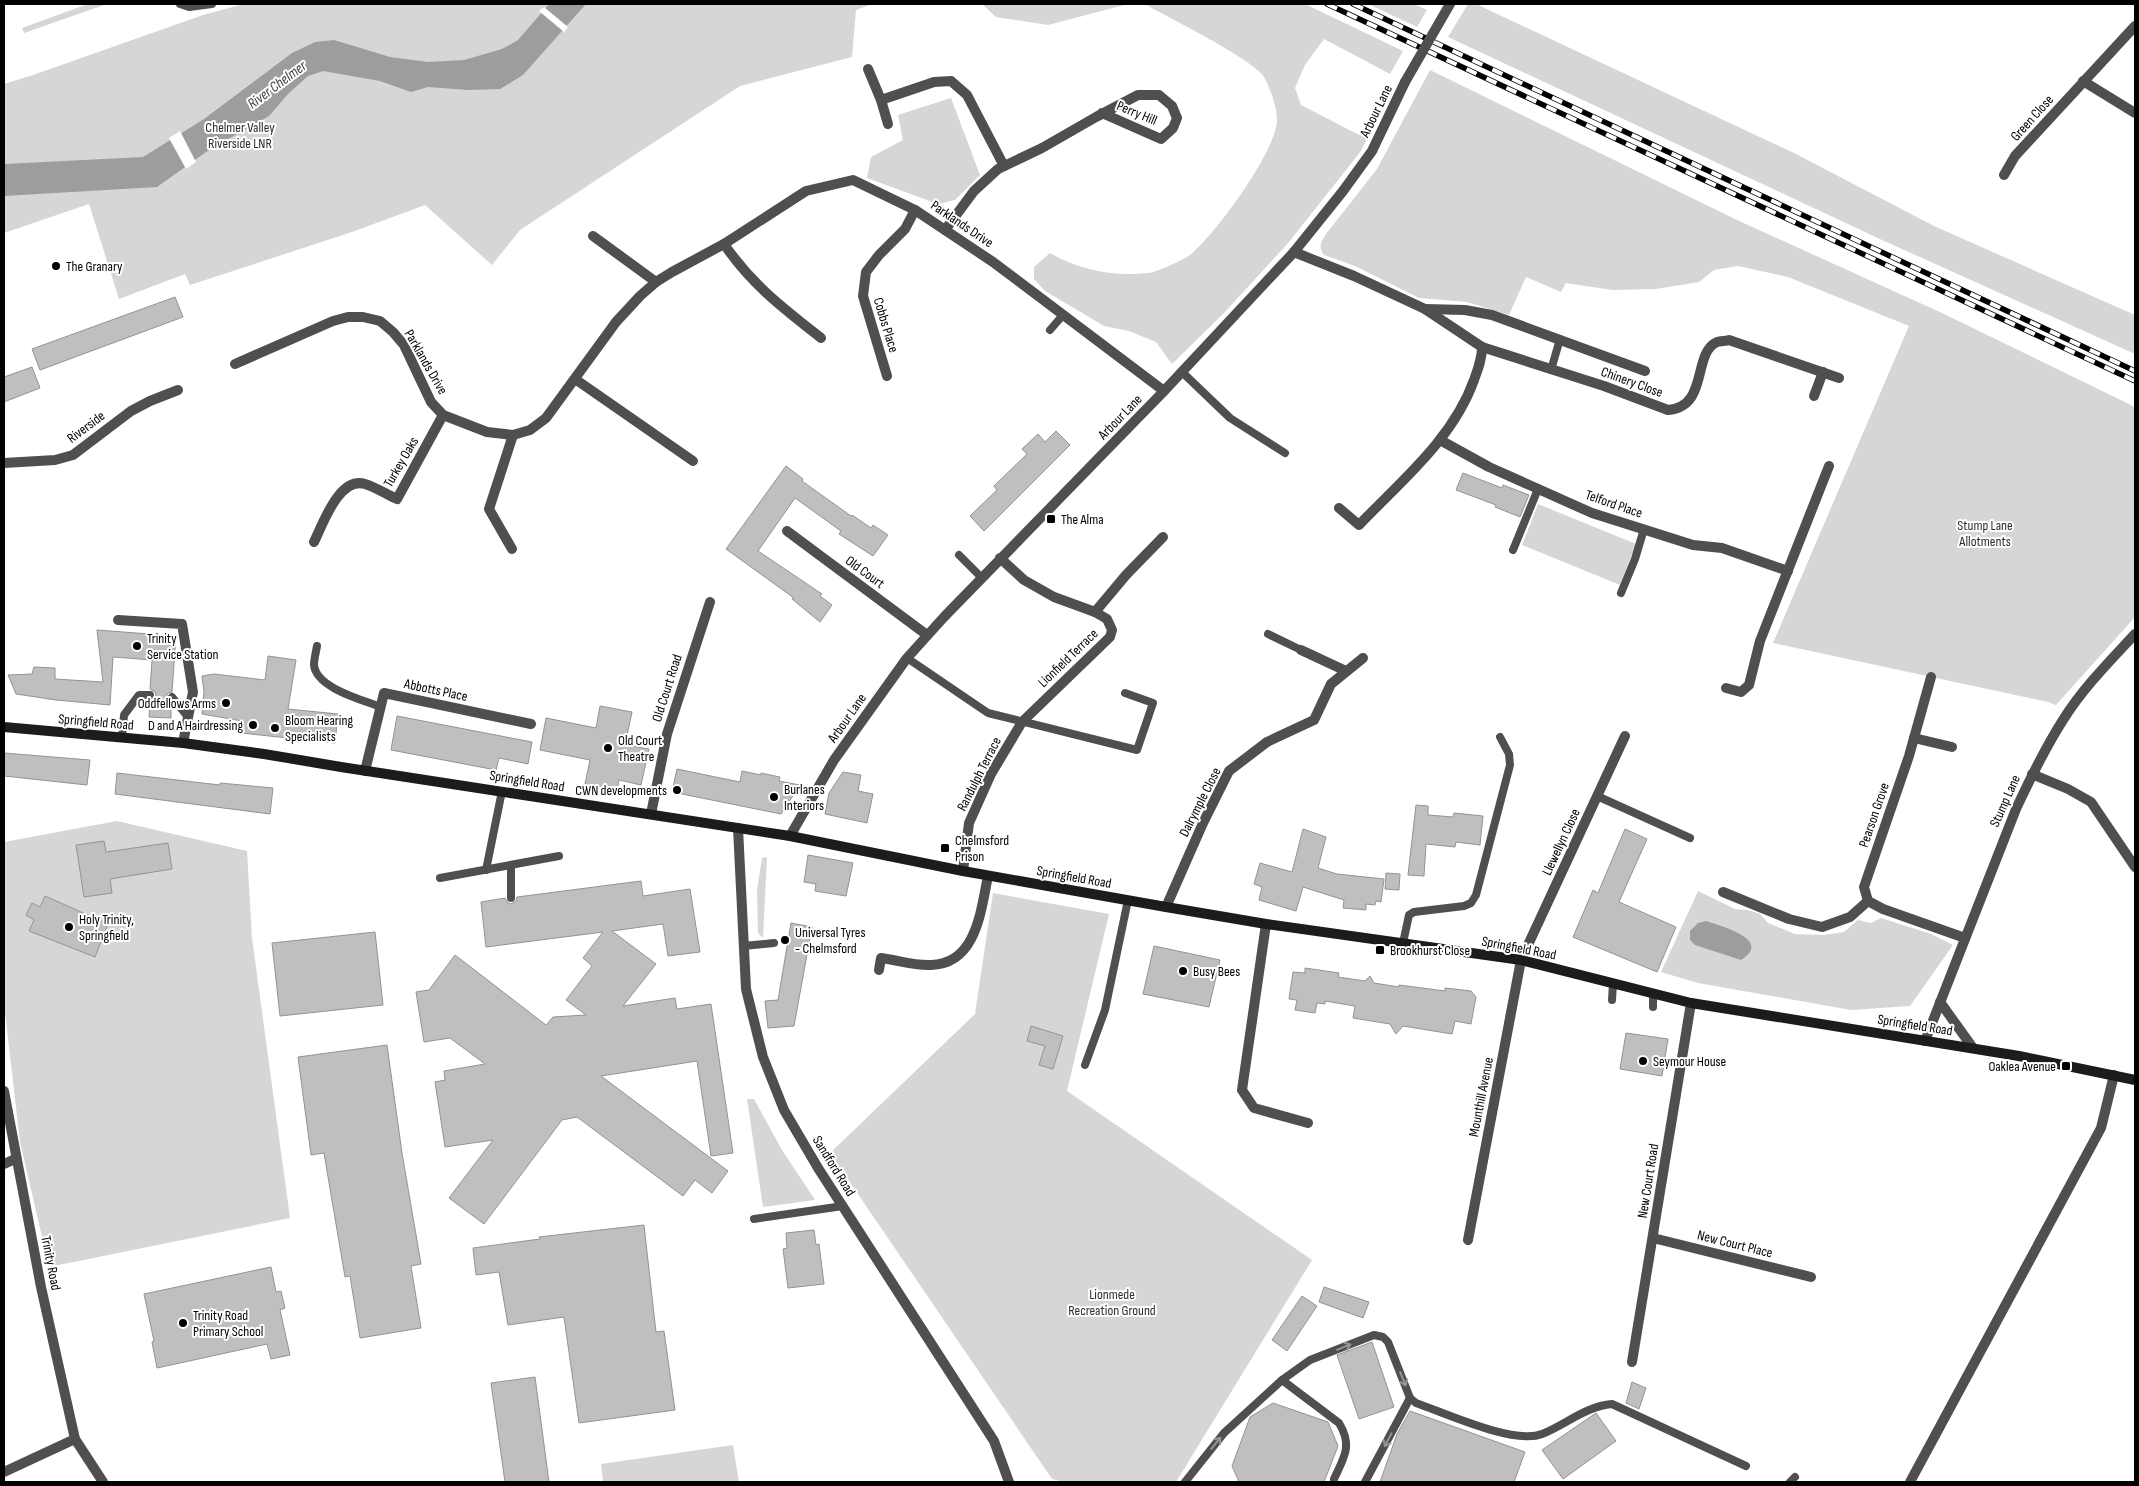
<svg xmlns="http://www.w3.org/2000/svg" width="2139" height="1486" font-family="'Sofia Sans Condensed',sans-serif">
<rect width="100%" height="100%" fill="#fff"/>
<!-- green -->
<g fill="#d6d6d6">
<polygon points="88,4 107,4 24,33 22,28"/>
<polygon points="244,4 872,4 856,10 852,57 740,86 520,230 492,265 425,205 352,232 190,285 185,274 119,299 89,204 4,233 4,84 33,75 203,15"/>
<polygon points="982,4 1128,4 1048,25 996,17"/>
<path d="M1145 4H1305L1403 51 1390 74 1324 39 1305 65 1295 88 1301 105 1367 139 1361 151 1289 242 1225 312 1172 364 1156 342 1129 331 1104 326 1045 291 1034 279V267L1050 253C1080 270 1113 277 1148 273 1157 272 1183 260 1190 255 1215 235 1276 152 1277 120 1277 107 1270 88 1264 77 1253 59 1167 17 1145 4Z"/>
<polygon points="1368,4 1414,4 1427,10 1417,27"/>
<polygon points="1468,4 1476,4 1794,153 1934,226 2135,315 2135,354 1882,240 1448,37"/>
<path d="M1430 70 1737 220 1942 313 2135 407V617L2056 705 2048 702 1773 643 1909 326 1788 277 1738 266 1714 270 1699 282 1656 289 1612 290 1566 283 1561 292 1526 277 1509 315 1467 302 1419 298 1355 266 1324 255C1318 247 1321 242 1326 234L1377 169Z"/>
<polygon points="951,98 980,175 955,200 938,204 867,178 871,157 903,140 898,115"/>
<polygon points="1538,504 1636,544 1620,585 1522,545"/>
<polygon points="117,821 247,851 252,938 290,1218 49,1267 20,1142 4,1004 4,842"/>
<polygon points="767,857 763,938 758,933 757,890 762,858"/>
<polygon points="1698,891 1735,909 1748,910 1760,914 1768,923 1795,934 1824,935 1844,932 1858,920 1871,923 1881,918 1931,934 1953,945 1910,1006 1851,1010 1698,983 1661,972"/>
<polygon points="993,893 1109,914 1067,1091 1312,1260 1176,1482 1064,1482 1052,1479 830,1153 975,1014"/>
<polygon points="747,1099 754,1099 782,1150 815,1200 763,1207"/>
<polygon points="733,1445 739,1482 603,1482 601,1464"/>
</g>
<!-- water -->
<g fill="#9d9d9d">
<polygon points="549,4 586,4 523,75 500,89 468,90 428,87 411,92 380,81 323,71 308,76 288,94 269,116 209,150 157,187 4,196 4,164 143,157 204,119 292,53 315,42 334,40 390,57 428,62 464,60 502,49 518,40"/>
<path d="M1706 921C1721 926 1774 940 1741 960L1695 945 1690 940V931L1698 923Z"/>
</g>
<!-- pier -->
<g fill="#fff">
<polygon points="544,7 568,27 564,32 539,11"/>
<polygon points="180,131 196,162 186,169 169,138"/>
</g>
<!-- building -->
<g fill="#bfbfbf" stroke="#939393">
<polygon points="175,297 183,317 40,370 32,349"/>
<polygon points="32,367 40,388 4,402 4,377"/>
<polygon points="1056,431 1070,445 984,531 970,516 997,490 994,486 1027,454 1022,449 1038,434 1045,442"/>
<polygon points="786,466 803,479 802,481 851,516 852,515 871,528 873,525 888,535 873,556 839,534 841,531 795,498 758,551 822,594 820,596 832,605 820,622 792,599 794,598 726,549"/>
<polygon points="1463,473 1502,488 1503,485 1529,495 1520,517 1495,507 1496,505 1456,490"/>
<polygon points="97,630 176,636 172,692 168,693 166,697 171,705 171,718 149,717 150,701 153,700 156,695 155,692 150,689 152,660 113,657 110,705 56,700 16,694 8,675 32,674 34,667 55,668 55,679 103,682"/>
<polygon points="268,656 296,660 288,709 338,714 335,743 241,733 242,721 202,714 204,692 202,676 214,674 265,680"/>
<polygon points="600,706 632,712 625,745 649,749 641,785 619,780 617,790 585,784 590,760 540,750 546,718 596,728"/>
<polygon points="397,716 532,742 528,764 499,758 496,770 391,750"/>
<polygon points="4,753 90,760 87,785 4,776"/>
<polygon points="677,769 740,782 742,771 761,775 761,773 780,777 779,781 800,785 781,814 672,792"/>
<polygon points="843,772 861,775 858,791 873,794 867,823 825,814 829,793"/>
<polygon points="117,773 220,785 220,783 273,788 270,814 115,794"/>
<polygon points="1416,805 1428,806 1428,815 1453,817 1454,813 1483,816 1480,845 1456,842 1455,847 1426,844 1424,876 1408,875"/>
<polygon points="1303,829 1326,837 1318,868 1337,874 1384,879 1381,902 1376,901 1375,905 1366,904 1366,910 1343,908 1344,900 1303,887 1296,911 1259,900 1262,887 1254,884 1260,863 1292,872"/>
<polygon points="1625,829 1647,839 1619,902 1676,927 1657,972 1573,937 1593,890 1598,893"/>
<polygon points="104,841 106,852 168,843 172,869 110,879 112,893 84,897 76,845"/>
<polygon points="808,855 853,863 846,896 815,891 816,884 804,882"/>
<polygon points="1386,873 1400,874 1399,890 1385,889"/>
<polygon points="641,881 643,896 690,889 700,952 668,956 663,924 612,931 656,964 623,1006 675,998 677,1009 711,1004 733,1153 711,1156 697,1061 601,1076 728,1171 712,1193 695,1180 683,1196 577,1117 562,1120 484,1224 449,1198 493,1140 445,1147 435,1082 445,1080 444,1071 485,1064 450,1038 424,1042 416,992 429,990 455,955 546,1025 553,1017 586,1015 566,1000 592,966 583,958 603,932 486,947 481,902 505,898 508,903 511,904 516,901 517,897"/>
<polygon points="45,896 108,924 95,957 29,931 34,920 26,915 32,903 40,907"/>
<polygon points="791,923 812,927 794,1026 768,1028 765,1001 778,1000"/>
<polygon points="375,932 383,1005 280,1016 272,943"/>
<polygon points="1154,946 1220,960 1209,1007 1143,994"/>
<polygon points="1305,968 1339,973 1338,977 1365,981 1370,976 1374,983 1399,987 1399,985 1445,991 1445,988 1471,991 1476,997 1471,1024 1455,1021 1452,1034 1403,1026 1396,1034 1390,1024 1353,1018 1355,1006 1325,1001 1325,1004 1317,1003 1315,1013 1295,1010 1297,1000 1289,999 1293,972 1305,973"/>
<polygon points="1031,1026 1063,1036 1053,1069 1039,1065 1045,1046 1027,1041"/>
<polygon points="1626,1033 1668,1039 1662,1076 1620,1069"/>
<polygon points="387,1045 402,1153 421,1264 411,1266 421,1328 360,1338 350,1276 345,1277 324,1153 311,1155 298,1057"/>
<polygon points="644,1225 656,1332 664,1331 675,1410 579,1423 564,1317 508,1325 499,1272 476,1275 473,1248 540,1239 539,1237"/>
<polygon points="814,1230 816,1245 819,1244 824,1284 788,1288 783,1249 787,1248 786,1233"/>
<polygon points="271,1267 276,1292 281,1291 285,1308 280,1310 290,1355 271,1359 267,1344 157,1368 152,1342 154,1341 144,1294"/>
<polygon points="1324,1287 1369,1302 1363,1318 1319,1302"/>
<polygon points="1302,1296 1317,1306 1287,1351 1272,1340"/>
<polygon points="1372,1342 1394,1407 1359,1419 1337,1355"/>
<polygon points="535,1377 549,1482 505,1482 491,1383"/>
<polygon points="1632,1382 1646,1388 1639,1409 1626,1403"/>
<polygon points="1273,1403 1328,1422 1338,1446 1324,1482 1239,1482 1232,1466 1250,1417"/>
<polygon points="1410,1411 1525,1452 1514,1482 1380,1482 1397,1434"/>
<polygon points="1596,1413 1616,1441 1563,1479 1542,1450"/>
</g>
<g fill="none" stroke-linecap="round" stroke-linejoin="round">
<!-- service -->
<g stroke="#4f4f4f" stroke-width="8">
<polyline points="180,4 189,7 212,4"/>
<polyline points="1050,330 1063,315"/>
<polyline points="1551,370 1560,339"/>
<polyline points="1182,372 1230,418 1285,453"/>
<polyline points="1513,550 1538,489"/>
<polyline points="959,555 982,578"/>
<polyline points="1621,593 1635,559 1644,529"/>
<polyline points="1268,634 1301,650"/>
<path d="M317 646C316 652 314 659 314 665 316 688 363 700 381 707"/>
<polyline points="907,658 988,713 1137,750 1153,703 1125,693"/>
<polyline points="172,697 188,717"/>
<polyline points="122,738 124,715 139,695 150,695"/>
<polyline points="1597,796 1690,838"/>
<polyline points="511,865 511,898"/>
<polyline points="486,870 502,791"/>
<polyline points="440,878 559,856"/>
<polyline points="1403,943 1409,915 1414,912 1464,906 1471,903 1476,895 1510,765 1509,754 1500,737"/>
<polyline points="743,946 774,943"/>
<polyline points="1612,1000 1613,983"/>
<polyline points="1653,1007 1653,994"/>
<polyline points="1085,1065 1105,1010 1128,900"/>
<polyline points="754,1219 843,1206"/>
<path d="M1282 1380 1339 1423C1353 1446 1344 1457 1334 1479"/>
<path d="M1185 1482 1224 1433 1282 1380 1310 1360 1374 1335 1383 1337 1388 1342 1410 1398 1416 1403C1445 1413 1514 1445 1542 1434 1565 1425 1586 1406 1612 1404L1746 1466"/>
<polyline points="1365,1482 1410,1398"/>
<polyline points="1790,1482 1795,1477"/>
</g>
<!-- minor -->
<g stroke="#4f4f4f" stroke-width="10">
<polyline points="868,69 881,100 888,124"/>
<polyline points="2083,81 2135,113"/>
<polyline points="881,100 934,82 951,81 967,95 1004,166"/>
<polyline points="2004,175 2015,156 2135,26"/>
<polyline points="945,230 974,191 998,169 1042,148 1096,117 1138,95 1159,95 1172,106 1177,118 1173,128 1161,139 1102,113"/>
<polyline points="593,236 656,282"/>
<path d="M724 244C752 285 783 308 821 338"/>
<path d="M1294 252 1354 276 1425 309 1482 347C1482 359 1478 369 1474 380 1453 439 1401 481 1359 525L1339 508"/>
<polyline points="1425,309 1465,310 1492,315 1645,371"/>
<path d="M1482 347 1604 386 1668 410C1709 407 1692 353 1717 342 1721 341 1726 341 1729 340L1839 378"/>
<polyline points="235,364 333,321 348,317 363,317 380,321 393,332 404,345 431,402 443,415 487,432 513,435 530,430 546,418 616,322 640,296 656,282 672,272 724,244 806,191 853,180 915,210 993,262 1164,391"/>
<polyline points="887,376 863,296 866,272 879,255 905,229 915,210"/>
<polyline points="575,379 693,461"/>
<polyline points="1814,396 1823,372"/>
<polyline points="1440,440 1489,467 1592,513 1693,545 1722,548 1788,571"/>
<polyline points="4,463 55,460 73,455 131,411 150,401 178,390"/>
<polyline points="787,531 927,635"/>
<path d="M314 542C323 524 339 476 365 484 375 487 386 494 397 499L443 415"/>
<polyline points="512,549 489,509 513,435"/>
<polyline points="1095,612 1126,575 1163,537"/>
<polyline points="118,620 182,624 193,692 183,743"/>
<polyline points="1301,650 1346,671"/>
<polyline points="1931,677 1909,756 1864,887 1868,901 1883,909 1965,938"/>
<polyline points="1726,688 1741,692 1749,685 1760,641 1829,466"/>
<polyline points="1914,738 1952,747"/>
<polyline points="365,771 384,693 531,724"/>
<polyline points="2032,774 2068,789 2091,802 2135,867"/>
<polyline points="651,814 667,734 710,602"/>
<polyline points="963,871 969,823 991,774 1022,722 1110,637 1112,630 1107,619 1095,612 1054,597 1024,580 1000,558"/>
<polyline points="1723,892 1789,919 1822,927 1850,917 1868,901"/>
<polyline points="1166,907 1203,823 1229,771 1267,742 1314,720 1331,684 1363,658"/>
<polyline points="1266,924 1242,1090 1254,1108 1308,1123"/>
<path d="M879 970 881 958C897 960 915 966 931 965 977 964 981 909 988 876"/>
<polyline points="1940,1002 1973,1048"/>
<path d="M1925 1041 2016 809C2030 779 2045 748 2063 720 2083 688 2110 661 2135 634"/>
<polyline points="4,1091 41,1287 75,1439 103,1482"/>
<polyline points="4,1164 15,1159"/>
<polyline points="1653,1238 1811,1277"/>
<polyline points="1468,1240 1521,960 1625,736"/>
<polyline points="1632,1362 1691,1003"/>
<polyline points="4,1472 75,1439"/>
<polyline points="1910,1482 2101,1128 2114,1075"/>
</g>
<!-- tertiary -->
<g stroke="#4f4f4f" stroke-width="10">
<polyline points="738,828 746,989 763,1057 784,1110 818,1168 994,1441 1009,1482"/>
<polyline points="790,836 834,760 907,658 944,617 1164,391 1294,252 1343,191 1372,151 1405,82"/>
</g>
<!-- secondary -->
<polyline stroke="#1c1c1c" stroke-width="10" points="4,727 183,743 264,754 341,767 790,836 963,871 1166,907 1266,924 1521,960 1691,1003 2019,1056 2135,1080"/>
<!-- rail casing -->
<g stroke="#000" stroke-width="5.5">
<g id="rail">
<polyline points="1327,4 2135,381"/>
<polyline points="1353,4 2135,371"/>
</g>
</g>
<!-- rail -->
<use href="#rail" stroke="#fff" stroke-width="4" stroke-dasharray="11" stroke-linecap="butt"/>
<!-- tertiary-bridge -->
<polyline stroke="#4f4f4f" stroke-width="10" points="1405,82 1450,4"/>
</g>
<!-- one-way arrows -->
<defs><path id="oneway-shaft" d="M-6 0H5M1.5-3L5.5 0L1.5 3" fill="none" stroke-width="1.6" stroke-linecap="round" stroke-linejoin="round" transform="scale(1.25)"/></defs>
<g stroke="#959595">
<use href="#oneway-shaft" transform="translate(1344 1347) rotate(-22)"/>
<use href="#oneway-shaft" transform="translate(1403 1379) rotate(68)"/>
<use href="#oneway-shaft" transform="translate(1388 1440) rotate(118)"/>
<use href="#oneway-shaft" transform="translate(1216 1443) rotate(-51)"/>
</g>
<!-- markers -->
<g fill="#000" stroke="#fff" stroke-width="2">
<circle cx="56" cy="266" r="5"/>
<rect x="1046" y="514" width="10" height="10" rx="2.5"/>
<circle cx="137" cy="646" r="5"/>
<circle cx="226" cy="703" r="5"/>
<circle cx="253" cy="725" r="5"/>
<circle cx="275" cy="728" r="5"/>
<circle cx="608" cy="748" r="5"/>
<circle cx="677" cy="790" r="5"/>
<circle cx="774" cy="797" r="5"/>
<rect x="940" y="843" width="10" height="10" rx="2.5"/>
<circle cx="69" cy="927" r="5"/>
<circle cx="785" cy="940" r="5"/>
<rect x="1375" y="945" width="10" height="10" rx="2.5"/>
<circle cx="1183" cy="971" r="5"/>
<circle cx="1643" cy="1061" r="5"/>
<rect x="2061" y="1061" width="10" height="10" rx="2.5"/>
<circle cx="183" cy="1323" r="5"/>
</g>
<g text-anchor="middle" dominant-baseline="central" stroke-width="4" stroke-linejoin="round" paint-order="stroke">
<!-- street labels -->
<g font-size="14" fill="#000" stroke="#fff">
<text transform="translate(1376 111) rotate(-64)">Arbour Lane</text>
<text transform="translate(1137 113) rotate(23)">Perry Hill</text>
<text transform="translate(2032 118) rotate(-48)">Green Close</text>
<text transform="translate(962 224) rotate(34)">Parklands Drive</text>
<text transform="translate(886 325) rotate(73)">Cobbs Place</text>
<text transform="translate(426 362) rotate(60)">Parklands Drive</text>
<text transform="translate(1632 382) rotate(20)">Chinery Close</text>
<text transform="translate(1120 417) rotate(-46)">Arbour Lane</text>
<text transform="translate(86 427) rotate(-37)">Riverside</text>
<text transform="translate(401 462) rotate(-60)">Turkey Oaks</text>
<text transform="translate(1614 504) rotate(19)">Telford Place</text>
<text transform="translate(865 572) rotate(36)">Old Court</text>
<text transform="translate(1068 658) rotate(-44)">Lionfield Terrace</text>
<text transform="translate(667 688) rotate(-72)">Old Court Road</text>
<text transform="translate(436 690) rotate(12)">Abbotts Place</text>
<text transform="translate(847 718) rotate(-55)">Arbour Lane</text>
<text transform="translate(96 722) rotate(5)">Springfield Road</text>
<text transform="translate(979 774) rotate(-63)">Randulph Terrace</text>
<text transform="translate(527 781) rotate(9)">Springfield Road</text>
<text transform="translate(2005 801) rotate(-66)">Stump Lane</text>
<text transform="translate(1200 802) rotate(-63)">Dalrymple Close</text>
<text transform="translate(1874 815) rotate(-71)">Pearson Grove</text>
<text transform="translate(1561 842) rotate(-65)">Llewellyn Close</text>
<text transform="translate(1074 877) rotate(10)">Springfield Road</text>
<text transform="translate(1519 948) rotate(11)">Springfield Road</text>
<text transform="translate(1915 1025) rotate(9)">Springfield Road</text>
<text transform="translate(1481 1097) rotate(-79)">Mounthill Avenue</text>
<text transform="translate(834 1166) rotate(58)">Sandford Road</text>
<text transform="translate(1648 1181) rotate(-81)">New Court Road</text>
<text transform="translate(1735 1244) rotate(14)">New Court Place</text>
<text transform="translate(51 1263) rotate(79)">Trinity Road</text>
</g>
<!-- park labels -->
<g font-size="14" fill="#2d2d2d" stroke="#fff">
<text x="240" y="127">Chelmer Valley<tspan x="240" dy="16">Riverside LNR</tspan></text>
<text x="1985" y="525">Stump Lane<tspan x="1985" dy="16">Allotments</tspan></text>
<text x="1112" y="1294">Lionmede<tspan x="1112" dy="16">Recreation Ground</tspan></text>
</g>
<!-- poi labels -->
<g font-size="14" fill="#000" stroke="#fff" text-anchor="start">
<text x="66" y="266">The Granary</text>
<text x="1061" y="519">The Alma</text>
<text x="147" y="638">Trinity<tspan x="147" dy="16">Service Station</tspan></text>
<text x="216" y="703" text-anchor="end">Oddfellows Arms</text>
<text x="285" y="720">Bloom Hearing<tspan x="285" dy="16">Specialists</tspan></text>
<text x="243" y="725" text-anchor="end">D and A Hairdressing</text>
<text x="618" y="740">Old Court<tspan x="618" dy="16">Theatre</tspan></text>
<text x="784" y="789">Burlanes<tspan x="784" dy="16">Interiors</tspan></text>
<text x="667" y="790" text-anchor="end">CWN developments</text>
<text x="955" y="840">Chelmsford<tspan x="955" dy="16">Prison</tspan></text>
<text x="79" y="919">Holy Trinity,<tspan x="79" dy="16">Springfield</tspan></text>
<text x="795" y="932">Universal Tyres<tspan x="795" dy="16">- Chelmsford</tspan></text>
<text x="1390" y="950">Brookhurst Close</text>
<text x="1193" y="971">Busy Bees</text>
<text x="1653" y="1061">Seymour House</text>
<text x="2056" y="1066" text-anchor="end">Oaklea Avenue</text>
<text x="193" y="1315">Trinity Road<tspan x="193" dy="16">Primary School</tspan></text>
</g>
<!-- water labels -->
<g font-size="15" font-style="italic" fill="#3e3e3e" stroke="#fff">
<text transform="translate(277 85) rotate(-37)">River Chelmer</text>
</g>
</g>
<!-- border -->
<rect width="2139" height="1486" fill="none" stroke="#000000" stroke-width="10"/>
</svg>
